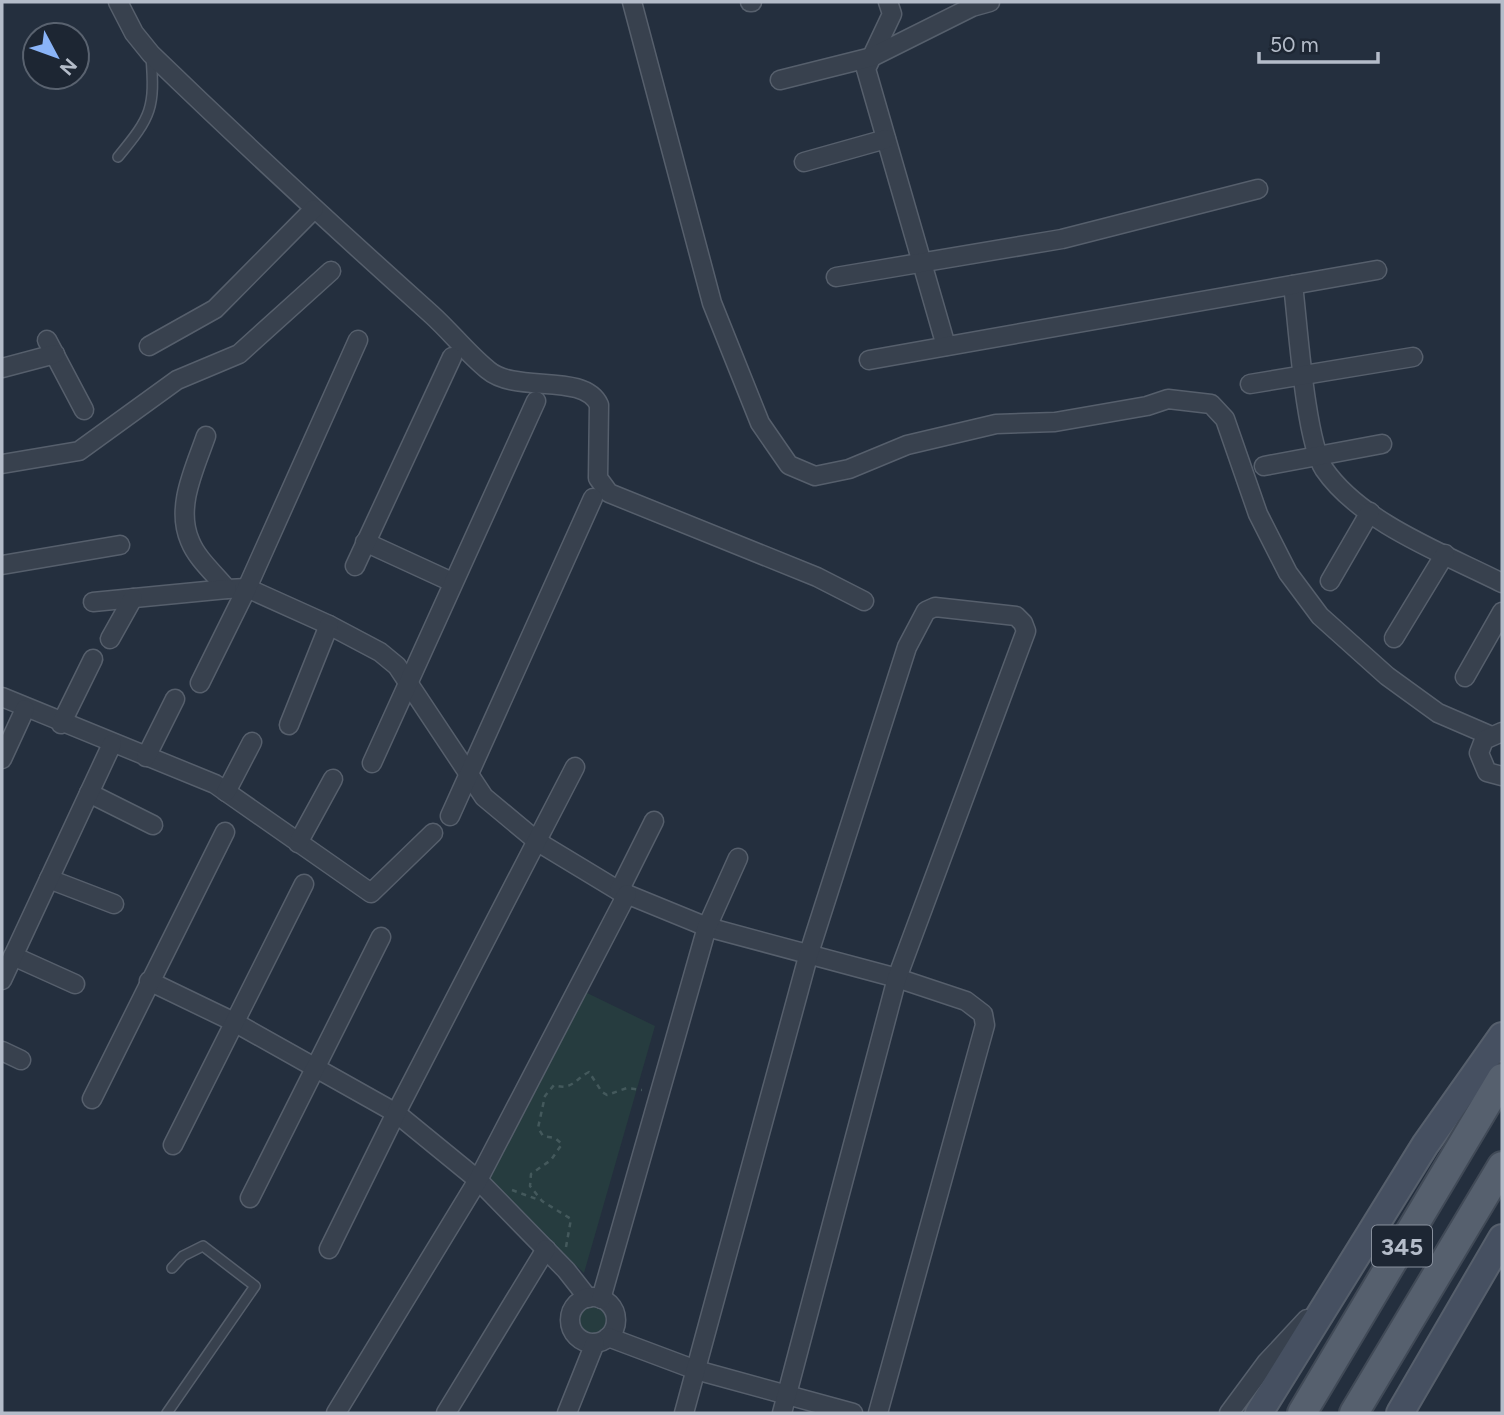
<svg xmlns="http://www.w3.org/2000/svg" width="1504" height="1415" font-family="Figtree,sans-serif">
<rect width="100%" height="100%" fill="#242f3e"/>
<!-- green -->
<g fill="#263c3f">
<polygon points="581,990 655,1026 584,1273 487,1181"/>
<circle cx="593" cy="1320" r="13"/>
</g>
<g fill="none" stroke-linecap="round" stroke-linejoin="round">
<!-- lane casing -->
<g stroke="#565f6c" stroke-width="12">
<g id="lane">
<path d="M118 157C152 116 155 108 151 56"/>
<polyline points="167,1413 255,1286 203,1246 183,1256 172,1268"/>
</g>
</g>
<!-- street casing -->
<g stroke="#565f6c" stroke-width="21">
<g id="street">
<path d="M118 2 134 33 151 54C243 143 336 229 431 314 451 332 467 353 488 370 516 394 584 372 599 405L598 478 609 493 817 577 864 601"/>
<polyline points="632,2 712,303 760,423 789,465 815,476 849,469 907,445 996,424 1055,422 1147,406 1168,399 1211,404 1225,419 1258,514 1288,573 1320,616 1387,676 1438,713 1489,735"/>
<polyline points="750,2 752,2"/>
<polyline points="888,2 892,14 866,69 946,346"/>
<polyline points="780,80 872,57 972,7 990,2"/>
<polyline points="804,162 886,139"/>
<polyline points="836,277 1062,239 1258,189"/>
<path d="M1293 285C1298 325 1305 439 1324 469 1361 523 1445 554 1502 583"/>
<polyline points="47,340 84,410"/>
<polyline points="149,346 215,309 314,209"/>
<polyline points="869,360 1377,270"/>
<polyline points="2,368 55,354"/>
<polyline points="1250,384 1413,357"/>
<path d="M206 436C195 468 175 507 190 541 197 559 215 574 227 589L247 588 329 625 380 652 397 666 484 797 538 842 619 891 707 927 897 978 966 1001 983 1014 985 1025 878 1413"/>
<polyline points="2,464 79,451 177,380 239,354 331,271"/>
<polyline points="1264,466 1382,444"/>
<polyline points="365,542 452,582"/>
<polyline points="2,565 120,545"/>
<polyline points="355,566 452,357"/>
<polyline points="1330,581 1370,512"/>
<polyline points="93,602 227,589"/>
<polyline points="1394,638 1445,554"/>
<polyline points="110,639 133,598"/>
<polyline points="1465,677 1502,612"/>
<polyline points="200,683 247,588 358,340"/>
<polyline points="2,697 215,784 371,893 433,833"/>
<polyline points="61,724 93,659"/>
<polyline points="289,725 329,625"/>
<polyline points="1502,732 1484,740 1479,753 1487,772 1502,776"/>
<polyline points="146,757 175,699"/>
<polyline points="2,759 25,709"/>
<polyline points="372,763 536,401"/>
<polyline points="226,792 252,742"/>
<polyline points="89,793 153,825"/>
<polyline points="450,816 593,498"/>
<polyline points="298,843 333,779"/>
<polyline points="49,879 114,904"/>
<polyline points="619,891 654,821"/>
<polyline points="13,956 75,984"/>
<polyline points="2,980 112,744"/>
<polyline points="149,981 234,1022 396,1113 478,1180 566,1270 588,1298"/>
<polyline points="2,1051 21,1060"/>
<polyline points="92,1099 225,832"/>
<polyline points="173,1145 304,884"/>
<polyline points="250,1198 381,937"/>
<polyline points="329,1249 396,1113 575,767"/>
<circle cx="593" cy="1320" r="23"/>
<polyline points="601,1299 707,927 738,858"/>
<polyline points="608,1337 696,1370 853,1413"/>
<polyline points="336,1413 478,1180 627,894"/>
<polyline points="446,1413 546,1249"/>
<polyline points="567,1413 595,1343"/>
<polyline points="684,1413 809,953 907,647 926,611 935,607 1016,616 1023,623 1026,631 897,978 782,1413"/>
<polyline points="1229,1413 1266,1363 1307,1319"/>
</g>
</g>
<!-- secondary casing -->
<g stroke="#565f6c" stroke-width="30">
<g id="secondary">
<polyline points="1259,1413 1425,1145 1502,1036"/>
<polyline points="1400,1413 1502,1238"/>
</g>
</g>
<!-- primary casing -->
<g stroke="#414a57" stroke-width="32">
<g id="primary">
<polyline points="1302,1413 1502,1078"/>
<polyline points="1354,1413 1502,1166"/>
</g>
</g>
<!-- path -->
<g stroke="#44595c" stroke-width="2.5" stroke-dasharray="5 5" stroke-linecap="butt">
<polyline points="512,1190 539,1200"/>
<path d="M566 1247 571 1219 542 1201 530 1186 531 1174 551 1160 562 1144 555 1138 543 1136 538 1128 545 1096 554 1085C572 1091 575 1079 589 1072L602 1092 607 1095 627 1088 642 1090"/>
</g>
<!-- lane -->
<use href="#lane" stroke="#38414e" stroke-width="9"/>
<!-- street -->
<use href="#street" stroke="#38414e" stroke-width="18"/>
<!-- secondary -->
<use href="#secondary" stroke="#465061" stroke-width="26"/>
<!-- primary -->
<use href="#primary" stroke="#56606e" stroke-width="28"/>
</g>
<g text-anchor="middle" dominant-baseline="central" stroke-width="5" stroke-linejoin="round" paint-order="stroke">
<!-- shield labels -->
<rect fill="#1d2633" stroke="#878f9c" stroke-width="2" x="1372" y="1225.5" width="60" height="41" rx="5"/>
<g font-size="24" font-weight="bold" fill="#b4bcc9">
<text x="1402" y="1246">345</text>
</g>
</g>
<!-- border -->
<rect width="1504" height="1415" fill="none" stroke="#b4bcc9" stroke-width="7"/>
<!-- north arrow -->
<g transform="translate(56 56) rotate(131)"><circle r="33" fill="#1d2633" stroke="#59626f" stroke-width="2"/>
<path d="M0-5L12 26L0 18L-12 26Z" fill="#8ab4f8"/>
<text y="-10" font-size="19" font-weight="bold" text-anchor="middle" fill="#b4bcc9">N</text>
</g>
<!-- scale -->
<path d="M1259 52v10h119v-10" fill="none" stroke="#b4bcc9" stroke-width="3.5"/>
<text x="1270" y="52" font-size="21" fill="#b4bcc9" stroke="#1d2633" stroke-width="5" paint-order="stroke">50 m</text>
</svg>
